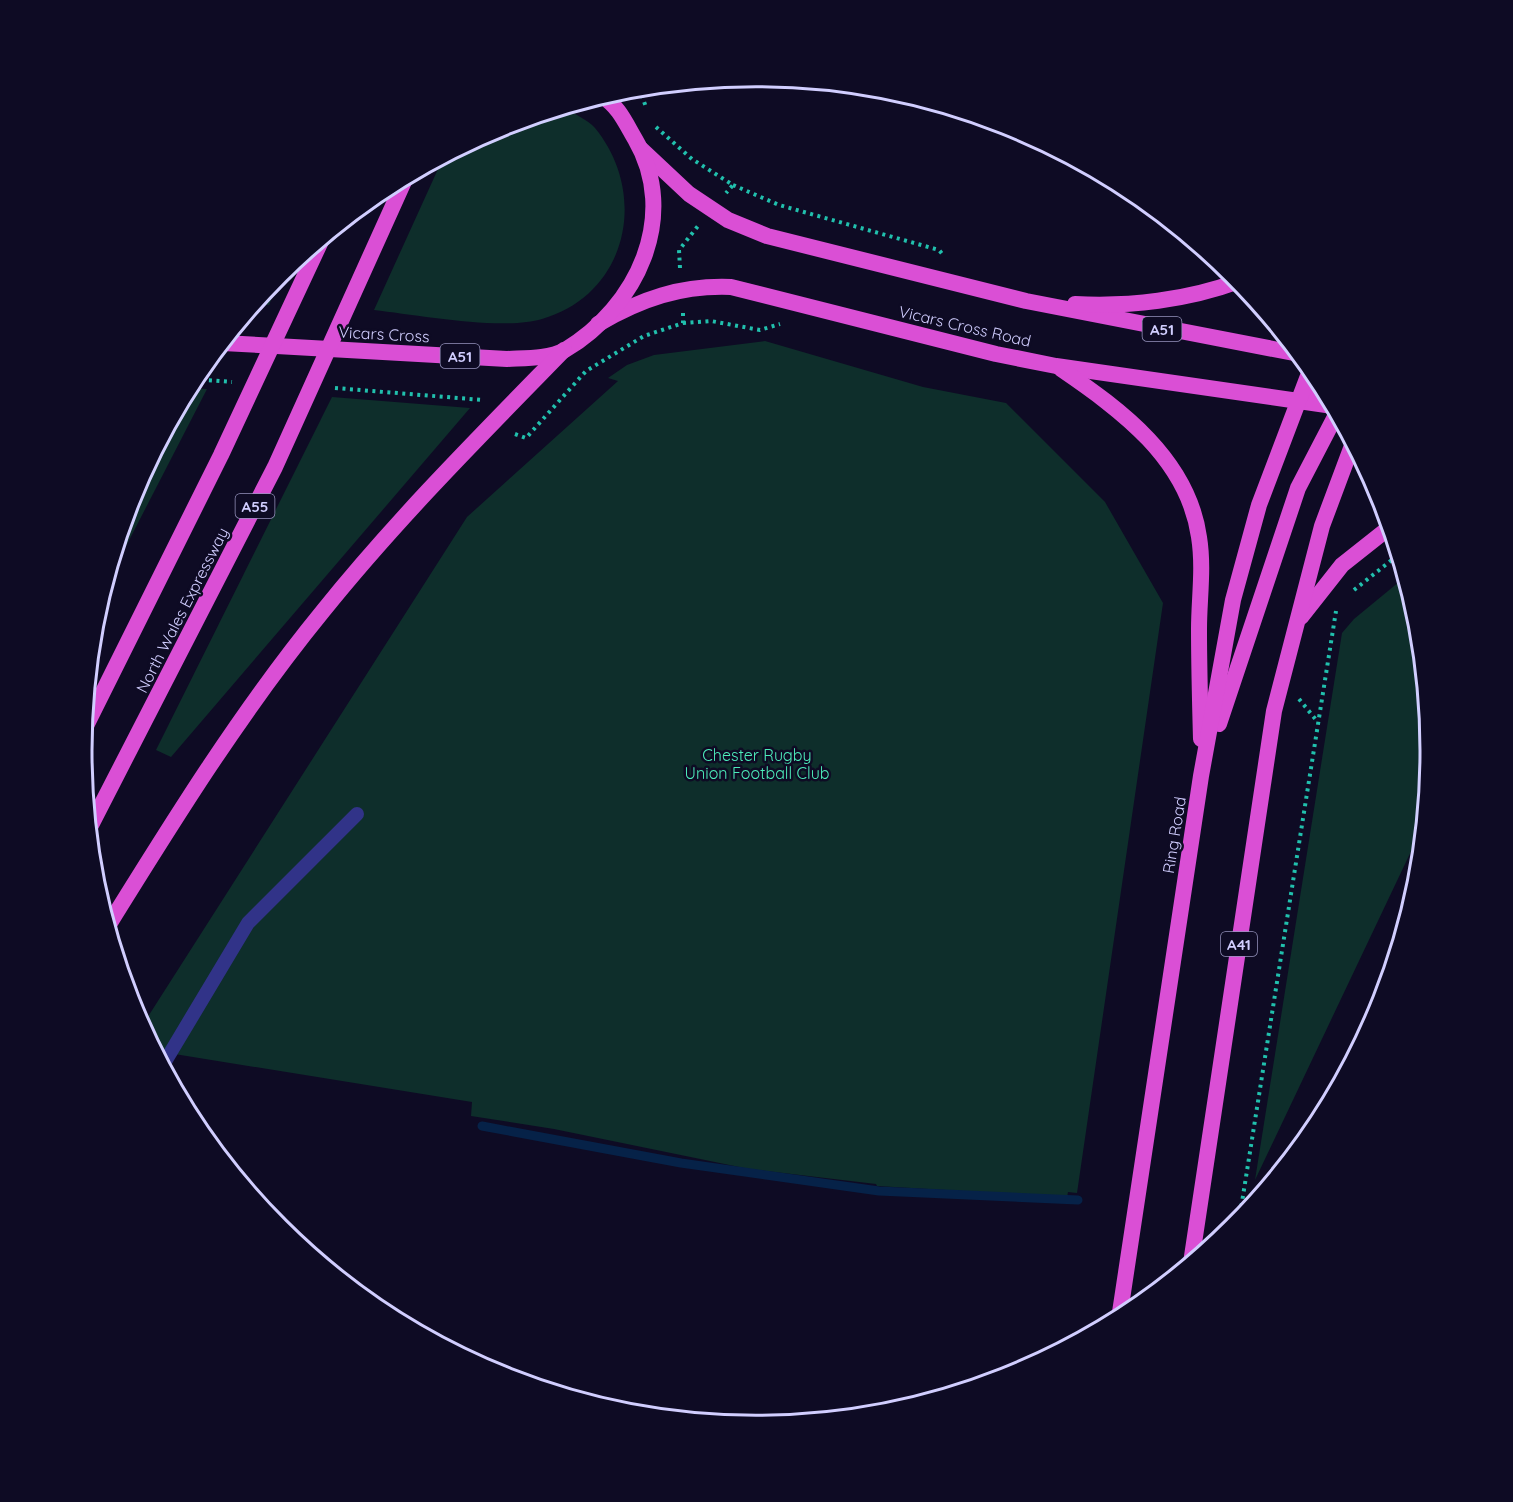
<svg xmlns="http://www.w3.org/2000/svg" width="1513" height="1502" font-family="Quicksand,sans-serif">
<rect width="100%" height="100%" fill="#0e0b24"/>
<!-- green -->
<g fill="#0e2e2b">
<path d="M565 108C574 114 588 120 595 128 649 194 628 294 542 319 502 331 418 315 374 310L443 158 499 128Z"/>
<polygon points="283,271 269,305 255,304 280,274"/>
<polygon points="765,341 923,387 1006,403 1105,502 1163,603 1077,1193 1068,1192 1067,1197 877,1186 876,1184 749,1169 554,1129 471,1116 472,1102 156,1051 142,1026 467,517 618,381 608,378 627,365 654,355"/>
<polygon points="190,388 207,389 105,587 133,493"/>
<polygon points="332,397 470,408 171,757 156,750"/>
<polygon points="1405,577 1418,620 1431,751 1424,824 1255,1180 1342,633 1354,619"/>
</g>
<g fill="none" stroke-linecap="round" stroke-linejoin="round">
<!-- stream -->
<polyline stroke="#062248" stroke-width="9" points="482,1126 681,1163 879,1191 1078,1200"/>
</g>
<!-- building -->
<polygon fill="#1c1547" points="1380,1009 1370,1027 1365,1016"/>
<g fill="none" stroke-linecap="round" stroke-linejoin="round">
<!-- path -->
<g stroke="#21c0ad" stroke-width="4" stroke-dasharray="3 4.5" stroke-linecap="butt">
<polyline points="639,88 646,107"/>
<polyline points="656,127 692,159 733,185 726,193"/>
<polyline points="733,185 779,205 939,250 944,256"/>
<polyline points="680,268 679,250 698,226"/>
<polyline points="683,323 711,321 760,330 780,324"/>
<polyline points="194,379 232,382"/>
<polyline points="335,388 483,400"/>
<polyline points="515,434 526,438 586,371 644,336 683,323 683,312"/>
<polyline points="1354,590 1398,555"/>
<polyline points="1299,699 1317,721"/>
<polyline points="1239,1221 1336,611"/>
</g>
<!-- service -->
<polyline stroke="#313388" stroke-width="14" points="163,1065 248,923 357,814"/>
<!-- trunk -->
<g stroke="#da4fd5" stroke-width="16">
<polyline points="641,149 689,194 728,220 767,236 1026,301 1299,354"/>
<path d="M1075 304C1129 307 1188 300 1239 281"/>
<path d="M598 324C641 299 681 285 731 287L996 354 1056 366 1333 406"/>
<path d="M223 343 507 359C525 358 548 359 565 350 637 307 680 216 635 139 625 122 619 107 602 96"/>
<path d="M1061 369C1121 410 1188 459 1199 537 1204 568 1199 599 1199 629 1199 666 1200 703 1201 739"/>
<polyline points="1299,403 1322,384"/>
<polyline points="1301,617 1342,565 1390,527"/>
<polyline points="1219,724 1298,488 1337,413"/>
<polyline points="84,730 221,455 322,239"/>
<polyline points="90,827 275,467 406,177"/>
<path d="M108 926C175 818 242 710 323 611 397 519 481 435 564 350"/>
<polyline points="1191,1263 1274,711 1322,526 1353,443"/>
<polyline points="1119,1319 1201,776 1233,600 1259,505 1311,368"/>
</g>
</g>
<g text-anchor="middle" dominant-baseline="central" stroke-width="5" stroke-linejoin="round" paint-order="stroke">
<!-- shield labels -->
<g fill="#0e0b24" stroke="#9694bd" stroke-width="1.5">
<rect x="1142.5" y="317" width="39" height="24" rx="4.5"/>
<rect x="440.5" y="344" width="39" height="24" rx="4.5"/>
<rect x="235.5" y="494" width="39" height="24" rx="4.5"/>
<rect x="1221" y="932" width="36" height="24" rx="4.5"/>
</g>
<g font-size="15" font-weight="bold" fill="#d1ceff">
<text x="1162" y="329">A51</text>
<text x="460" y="356">A51</text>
<text x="255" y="506">A55</text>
<text x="1239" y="944">A41</text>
</g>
<!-- street labels -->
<g font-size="16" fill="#d1ceff" stroke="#0e0b24">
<text transform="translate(965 326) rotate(13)">Vicars Cross Road</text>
<text transform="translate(384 334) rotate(3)">Vicars Cross</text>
<text transform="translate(182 610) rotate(-63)">North Wales Expressway</text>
<text transform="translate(1174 835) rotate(-81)">Ring Road</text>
</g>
<!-- park labels -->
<g font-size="16" fill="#4decba" stroke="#0e0b24">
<text x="757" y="755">Chester Rugby<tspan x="757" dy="18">Union Football Club</tspan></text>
</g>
</g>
<!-- crop -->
<path d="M0 0H1513V1502H0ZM92 751a664 664 0 1 1 1328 0a664 664 0 1 1-1328 0Z" fill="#0e0b24" fill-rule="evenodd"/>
<path fill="none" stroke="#d1ceff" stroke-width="3" d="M92 751a664 664 0 1 1 1328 0a664 664 0 1 1-1328 0Z"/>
</svg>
